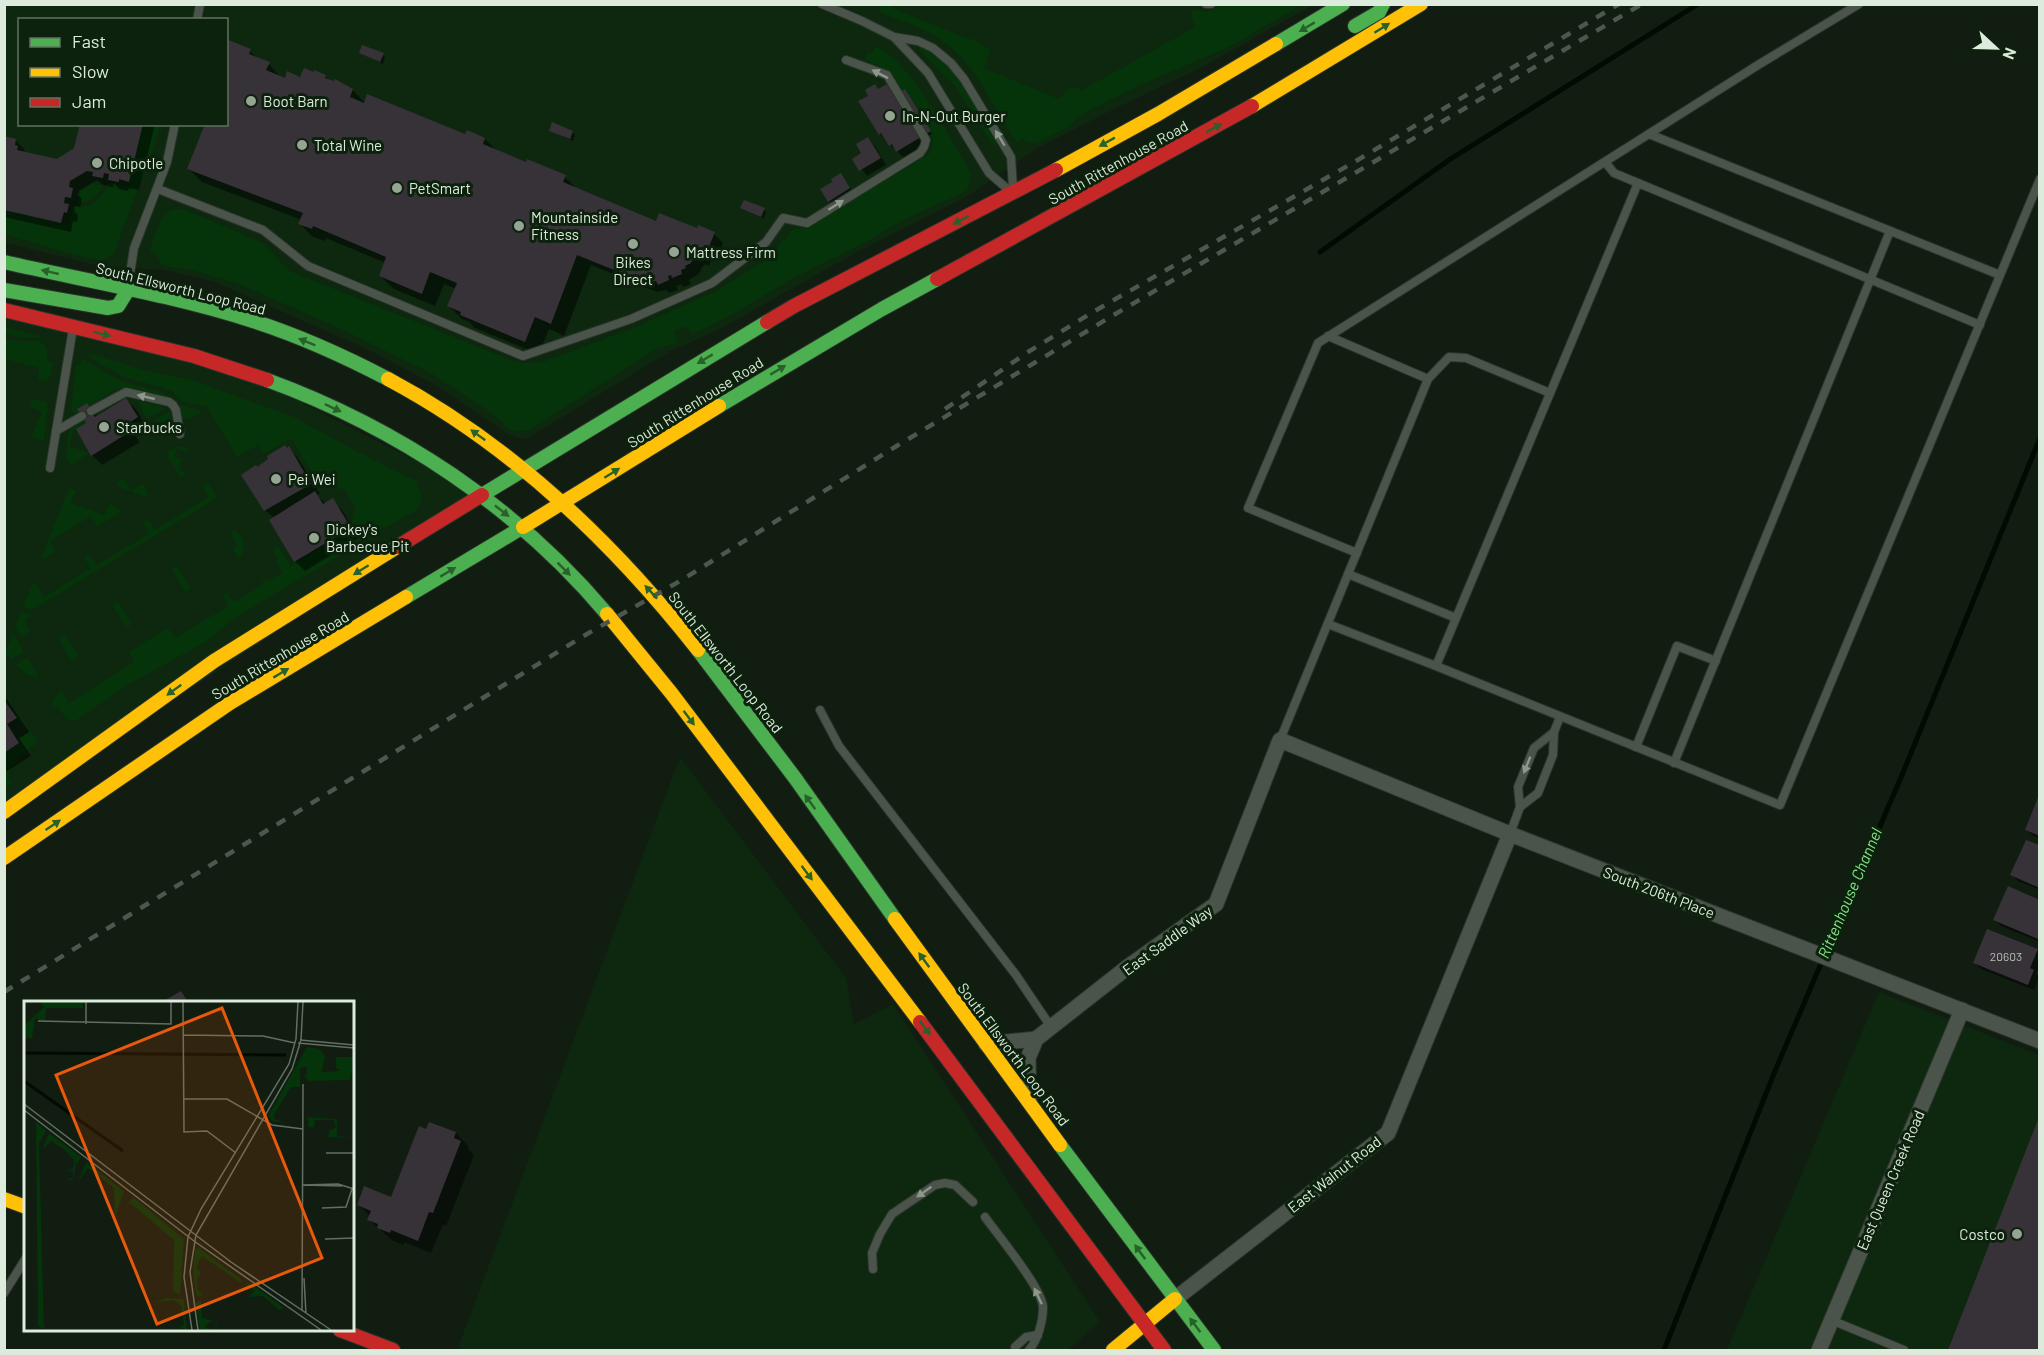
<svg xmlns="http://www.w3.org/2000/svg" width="2044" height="1355" font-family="Barlow,sans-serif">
<rect width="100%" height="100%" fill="#111d11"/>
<!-- built -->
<g fill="#0e280f" fill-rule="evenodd">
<path d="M5 5H1313L1204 66 1110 111 1038 148 966 197 857 252 722 328 669 352 528 438 521 439 506 433 437 386 371 351 215 282 165 270 103 267 5 243ZM20 20H226V124H20Z"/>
<polygon points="5,310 240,371 482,495 5,812"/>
<polygon points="680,757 846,978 854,1024 893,1004 1100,1322 1068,1350 461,1350 459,1345"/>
<polygon points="1879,992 2039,1055 2039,1350 1727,1350"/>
</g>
<!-- green -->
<g fill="#05330a">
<path d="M878 5H893L892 8 969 39 970 38 990 49 984 68 1059 99 1071 86 1082 90 1195 27 1190 14 1195 10 1207 12 1220 5H1301L1231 46 1138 86 1084 113 1067 128 1035 144 1021 139 1017 142 1015 140C993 107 977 66 944 42 926 28 902 21 881 13Z"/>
<path d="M875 47C906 53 953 142 969 170L971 175 967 191 903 220 862 244 793 278 726 318 692 334 686 326 674 332 677 339V343L656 349 529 430 515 431 509 429 493 414 431 373 339 328 239 284 192 270 166 266 162 265 155 252H150L151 247C157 231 161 206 183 209L261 242C274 250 279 264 292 272L508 359 521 363 543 362 636 327 718 290 764 261 772 254 791 231 796 228 805 229 929 154 933 146 932 139 891 72 865 59 867 52 871 54Z"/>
<path d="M919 47C952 54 980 113 996 141V144L991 143 955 86 919 50Z"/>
<path d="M143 125H160L152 153 122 230 115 253 103 261 74 255 5 234 4 210 68 225 73 206C90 209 103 199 109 183L127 187Z"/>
<path d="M90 183 103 186C98 197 89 203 77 203L81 189 87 187Z"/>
<polygon points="5,327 40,336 42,337 18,337 5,333"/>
<path d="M5 338C26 347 52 330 47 361L53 362C51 372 52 385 38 380L39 368 5 359Z"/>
<path d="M92 354 143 370 192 380 294 417 343 444 418 482 417 485C424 493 422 503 416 511L376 532 352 549 279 591 234 619 205 642 126 686 77 720C66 723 63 714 58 706L54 708 52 702 59 692 62 691 69 703 134 662 129 653 130 651 168 628 175 638 228 606 223 596 225 593H228L234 602 264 584 258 572 266 582 282 573 276 561 278 559 273 550 278 546 291 566 350 530 355 508 345 490 325 485 320 475H313L292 440 289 439 264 454 258 445 237 457 207 407 181 401 173 392 164 388 123 377 86 355Z"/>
<path d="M82 359C97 366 112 378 128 383 140 387 168 390 175 401L127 387 115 390 89 406 86 403 78 409 80 412 73 413 71 409 76 364 80 365Z"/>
<polygon points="33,399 46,402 48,406 44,441 31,437 42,412 29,406 31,400"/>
<polygon points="137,400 166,408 147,419"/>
<polygon points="180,405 203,411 192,418 186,419 182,416 178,406"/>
<path d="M169 411C173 421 169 425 161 430L154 420Z"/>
<polygon points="84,420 86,423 73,432 69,446 90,453 74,463 72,467 66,458 68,434 71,429"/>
<polygon points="178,446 186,448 190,453 177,448 174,456 182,460 179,470 187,473 182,477 179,476 166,453"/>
<polygon points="121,479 125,480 131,490 143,484 149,496 145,497 119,487 117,483"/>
<polygon points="205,484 209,484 217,498 32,610 23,607 32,584 36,585 44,597 90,569 85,558 87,555 91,557 96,565 149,534 144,524 145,520 150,521 155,530 208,497 203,488"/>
<polygon points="69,488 76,491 71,503 104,515 110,504 122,511 99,526 97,526 91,516 50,541 55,551 54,553 40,561"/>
<path d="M235 530C245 537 247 549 239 559L232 549 237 545 230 533Z"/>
<polygon points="175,566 178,567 190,587 188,592 185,591 172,570"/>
<polygon points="116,601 119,603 131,623 129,627 126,627 113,606"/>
<polygon points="21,611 32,615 25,620 30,631 21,637 15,627"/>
<polygon points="13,633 24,652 12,659 5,652"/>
<polygon points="64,634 78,656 74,660 71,660 59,640 60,636"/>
<polygon points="27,657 39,677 27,675 15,665"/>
<polygon points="31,731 36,739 36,744 14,760 15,764 10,766 8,779 12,783 5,788 5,752 19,743 18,740"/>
</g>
<!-- shadow -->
<g fill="#0007">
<polygon points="250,51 259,60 269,64 281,78 325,76 330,81 353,90 365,103 466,136 485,139 497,151 565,177 578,190 657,223 714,234 723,243 718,258 713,256 709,266 706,264 702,267 700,273 689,280 691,284 683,287 681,284 676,286 678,290 669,293 666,290 657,292 591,265 564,336 549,329 539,354 475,328 469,322 462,319 449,306 456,289 444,284 435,306 394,289 380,276 386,263 326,238 325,241 313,237 300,224 302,220 202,182 189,169 226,124"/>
<polygon points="361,53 383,55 385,57 383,64"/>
<polygon points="887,86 897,96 907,93 932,134 923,140 922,146 907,161 880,134 879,90"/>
<polygon points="81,124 155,124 139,190 129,188 128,191 119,189 114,183 113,187 103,185 97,180 79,191 78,195 82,199 80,207 75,206 74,211 78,215 77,222 73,221 71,232 4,217 4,137 15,140 25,150 24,153 57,160 75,149"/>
<polygon points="550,131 573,132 575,135 573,141"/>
<polygon points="868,138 874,145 886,165 867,176 854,159 863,154"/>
<polygon points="840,175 855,195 835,207 829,201 834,182"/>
<polygon points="742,208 764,209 766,212 764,219"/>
<polygon points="126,400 136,409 147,428 135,435 140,442 102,465 92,455 86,405 98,417"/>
<polygon points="288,448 298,458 320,494 317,495 326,504 332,500 342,510 359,538 305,571 295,561 271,520 274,518 265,510 257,468"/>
<polygon points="4,695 29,732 19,738 31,756 4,773"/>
<polygon points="2039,799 2040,838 2033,836 2027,830"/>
<polygon points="2040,847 2040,890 2018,881 2012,875"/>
<polygon points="2040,901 2040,942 2001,926 1995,919"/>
<polygon points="2037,950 2040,953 2040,966 2036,974 2039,977 2034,990 1981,969 1975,963"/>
<polygon points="2040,1121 2040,1350 1950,1350"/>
<polygon points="430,1124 456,1133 469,1147 468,1149 474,1155 446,1226 443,1224 431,1253 404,1242 403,1245 392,1240 369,1220 370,1216 359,1205 392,1198"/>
</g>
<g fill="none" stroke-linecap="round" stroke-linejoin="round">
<!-- stream -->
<g stroke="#020b02" stroke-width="5">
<polyline points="1320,252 1449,160 1698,4"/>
<polyline points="1664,1350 1775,1071 1902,775 2040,438"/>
</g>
</g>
<!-- building -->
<g fill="#373238">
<polygon points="226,39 251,49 249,54 270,62 266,70 285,78 287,71 300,77 304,68 314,72 314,70 326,75 325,78 334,81 335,79 353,89 350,97 364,103 367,94 465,134 467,130 485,138 483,144 526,162 527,159 566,175 563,182 656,221 659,213 697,228 698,225 715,232 708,249 703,247 699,257 696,256 693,258 691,263 685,266 686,268 681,270 682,274 672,278 671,275 668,276 669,280 658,285 656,281 646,283 577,255 551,324 535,317 525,342 460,315 461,312 447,306 457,283 430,272 422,294 379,276 386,257 313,226 312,229 298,224 303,213 187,169 205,124 226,124"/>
<polygon points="362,45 384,53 380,62 359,53"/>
<polygon points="875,84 878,89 887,84 894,96 905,89 931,131 896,152 892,144 889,146 881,133 879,135 858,101 868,96 865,90"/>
<polygon points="552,122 573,131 570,139 549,131"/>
<polygon points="80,124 143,124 129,182 119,179 119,182 108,180 109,174 104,173 103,178 92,176 93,172 87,171 70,181 69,187 73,188 71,198 65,197 64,203 69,204 67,213 64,212 61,223 4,210 4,136 16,139 15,145 18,146 17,150 57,159 74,148"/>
<polygon points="868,137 881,158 859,171 852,159 861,153 856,144"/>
<polygon points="841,173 850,188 828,202 820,189 832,182 831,179"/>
<polygon points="744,200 765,208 761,217 740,208"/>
<polygon points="126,398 138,417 127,424 131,431 91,456 76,429 86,423 77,409 87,403 95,417"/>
<polygon points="285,445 287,448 289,446 311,484 264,511 241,475 256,465 257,467 268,459 267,456"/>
<polygon points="315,491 323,504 333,498 351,528 294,562 269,520"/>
<polygon points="4,700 17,718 7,724 19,743 4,753"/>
<polygon points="2039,795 2040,795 2040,836 2025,830"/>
<polygon points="2026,840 2040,845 2040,888 2010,875"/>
<polygon points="2008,886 2040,900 2038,939 1993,920"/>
<polygon points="1987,929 2038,949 2030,968 2034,970 2028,985 1973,963"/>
<polygon points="181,991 188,1002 162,1002"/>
<polygon points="2039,1117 2040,1350 1948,1350"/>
<polygon points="429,1122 456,1132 454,1138 461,1141 433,1213 429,1212 418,1241 391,1230 390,1233 377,1228 378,1224 367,1220 371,1211 357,1205 364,1186 391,1197 419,1126 426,1129"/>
</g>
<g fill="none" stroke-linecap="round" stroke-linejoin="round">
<!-- lane casing -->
<g stroke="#2c342c" stroke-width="10">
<g id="lane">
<polyline points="822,4 862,21 894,37 918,41 933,48 951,63 964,79 1011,157 1013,188"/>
<polyline points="1206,4 1211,4"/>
<polyline points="197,20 200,4"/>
<polyline points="894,37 928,73 989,173 1011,192"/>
<polyline points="1649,134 2000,275"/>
<polyline points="1605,162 1614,173 1638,183"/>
<polyline points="158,189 263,230 308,266 523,356 631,319 712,283 766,242 783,218 807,223 920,153 924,147 926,140 887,75 846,60"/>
<polyline points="128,287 134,248 167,162 175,124"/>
<polyline points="1980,325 1638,183 1436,666 1780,805 2040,179"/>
<polyline points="1328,336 1428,379"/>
<polyline points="91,411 126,392 169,402 173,405 176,410 180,434"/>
<polyline points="56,431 82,416"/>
<polyline points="50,468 73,328"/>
<polyline points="1357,553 1248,508 1318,343 1758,65 1859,4"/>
<polyline points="1348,574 1456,618"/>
<polyline points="1328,624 1436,666"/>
<polyline points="820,710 839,746 1016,975 1051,1027"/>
<polyline points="1280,740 1428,379 1449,357 1466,358 1550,393"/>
<polyline points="1636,747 1677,646 1716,661"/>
<polyline points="1674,763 1890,231"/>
<polyline points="1520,807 1538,793 1553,755 1554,732 1560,717"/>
<polyline points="1510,834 1520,807 1518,787 1534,748 1554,732"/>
<path d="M985 1217C997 1234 1042 1288 1043 1307 1043 1321 1038 1340 1029 1350"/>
<polyline points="873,1269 872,1253 880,1234 892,1214 935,1185 945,1183 955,1185 973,1202"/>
<polyline points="4,1293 26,1258"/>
<polyline points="1831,1320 1904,1350"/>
<polyline points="1015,1347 1026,1337 1038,1335"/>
</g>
</g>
<!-- street casing -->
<g stroke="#2c342c" stroke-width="17">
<g id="street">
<polyline points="986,1044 1036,1039"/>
<polyline points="1029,1100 1028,1058 1036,1039 1129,966 1216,904 1280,740 1510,834 2040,1041"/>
<polyline points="1175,1299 1388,1133 1510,834"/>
<polyline points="1819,1350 1962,1010"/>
</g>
</g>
<!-- fast casing -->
<g stroke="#2c342c" stroke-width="16">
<g id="fast">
<polyline points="1355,26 1379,12 1383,4"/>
<polyline points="1276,44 1343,4"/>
<path d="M4 262C87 281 172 295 253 321 300 336 344 356 388 379"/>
<polyline points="4,290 108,308 118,306 128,290"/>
<path d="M267 380C398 428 517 507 607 614"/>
<polyline points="719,406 882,309 937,279"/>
<polyline points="482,495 767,322"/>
<polyline points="406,597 523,527"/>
<polyline points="698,650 795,778 895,919"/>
<polyline points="1060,1145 1214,1350"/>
</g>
</g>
<!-- slow casing -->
<g stroke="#2c342c" stroke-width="16">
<g id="slow">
<polyline points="1252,106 1421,4"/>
<polyline points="1056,170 1158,114 1276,44"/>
<path d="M388 379C510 444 613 542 698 650"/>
<polyline points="523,527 719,406"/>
<polyline points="607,614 672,694 920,1022"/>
<polyline points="4,812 214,661 397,547"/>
<polyline points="4,858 230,703 406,597"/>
<polyline points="895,919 1060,1145"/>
<polyline points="4,1199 26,1207"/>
<polyline points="1113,1350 1175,1299"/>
</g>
</g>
<!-- jam casing -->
<g stroke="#2c342c" stroke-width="16">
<g id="jam">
<polyline points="937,279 1252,106"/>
<polyline points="4,310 194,356 267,380"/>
<polyline points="767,322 794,306 1056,170"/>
<polyline points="397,547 482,495"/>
<polyline points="920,1022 1164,1350"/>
<polyline points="340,1330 393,1350"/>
</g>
</g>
<!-- lane -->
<use href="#lane" stroke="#4a544a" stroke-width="8"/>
<!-- street -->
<use href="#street" stroke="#4a544a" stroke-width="15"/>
<!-- fast -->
<use href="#fast" stroke="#4caf50" stroke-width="14"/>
<!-- slow -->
<use href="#slow" stroke="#ffc107" stroke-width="14"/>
<!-- jam -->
<use href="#jam" stroke="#c62828" stroke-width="14"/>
<!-- rail -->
<g stroke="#4e574d" stroke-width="4.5" stroke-dasharray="10 10" stroke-linecap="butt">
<polyline points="945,409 1028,352 1093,312 1356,161 1619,4"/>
<polyline points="4,992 587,634 680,581 895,447 1112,316 1642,4"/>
</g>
</g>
<!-- one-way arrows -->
<defs><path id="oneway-solid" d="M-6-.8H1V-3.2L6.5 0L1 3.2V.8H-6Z" transform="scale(1.5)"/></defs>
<g fill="#29612b">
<use href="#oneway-solid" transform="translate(1307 27) rotate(149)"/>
<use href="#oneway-solid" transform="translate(1382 28) rotate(-32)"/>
<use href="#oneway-solid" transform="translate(1214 128) rotate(-29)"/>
<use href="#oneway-solid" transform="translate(1107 142) rotate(151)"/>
<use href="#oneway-solid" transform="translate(961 220) rotate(153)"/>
<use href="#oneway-solid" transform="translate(50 272) rotate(-167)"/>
<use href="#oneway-solid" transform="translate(102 334) rotate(14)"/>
<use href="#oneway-solid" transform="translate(307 342) rotate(-158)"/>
<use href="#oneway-solid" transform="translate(705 359) rotate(149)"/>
<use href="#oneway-solid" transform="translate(778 370) rotate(-31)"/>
<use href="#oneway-solid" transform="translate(333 408) rotate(25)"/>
<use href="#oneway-solid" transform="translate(478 435) rotate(-144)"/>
<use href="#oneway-solid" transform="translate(612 473) rotate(-32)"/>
<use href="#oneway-solid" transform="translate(502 511) rotate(38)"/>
<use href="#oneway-solid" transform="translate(564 569) rotate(45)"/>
<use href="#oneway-solid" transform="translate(361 570) rotate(148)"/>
<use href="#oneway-solid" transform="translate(448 572) rotate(-31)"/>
<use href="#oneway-solid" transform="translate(651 592) rotate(-133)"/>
<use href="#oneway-solid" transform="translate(281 673) rotate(-31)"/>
<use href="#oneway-solid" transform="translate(174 690) rotate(144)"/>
<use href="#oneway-solid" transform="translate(689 718) rotate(53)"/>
<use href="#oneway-solid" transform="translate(810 802) rotate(-126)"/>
<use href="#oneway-solid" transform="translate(53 825) rotate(-34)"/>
<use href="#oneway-solid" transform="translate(807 873) rotate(53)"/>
<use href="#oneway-solid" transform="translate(924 960) rotate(-126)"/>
<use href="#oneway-solid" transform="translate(925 1028) rotate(53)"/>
<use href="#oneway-solid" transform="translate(1140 1252) rotate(-126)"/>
<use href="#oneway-solid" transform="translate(1195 1325) rotate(-127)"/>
</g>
<g fill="#8c988c">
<use href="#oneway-solid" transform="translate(880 74) rotate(-153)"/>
<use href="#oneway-solid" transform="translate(1000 138) rotate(-121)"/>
<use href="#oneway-solid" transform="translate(836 205) rotate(-32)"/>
<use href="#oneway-solid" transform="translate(146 397) rotate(-167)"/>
<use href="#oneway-solid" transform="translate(1527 765) rotate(112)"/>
<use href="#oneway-solid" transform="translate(924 1192) rotate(145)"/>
<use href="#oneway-solid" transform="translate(1038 1296) rotate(-115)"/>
</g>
<!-- markers -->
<g fill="#96a395" stroke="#0c220d" stroke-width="2">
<circle cx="251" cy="101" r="6"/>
<circle cx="890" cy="116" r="6"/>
<circle cx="302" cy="145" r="6"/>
<circle cx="97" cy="163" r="6"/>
<circle cx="397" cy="188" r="6"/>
<circle cx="519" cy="226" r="6"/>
<circle cx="633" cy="244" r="6"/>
<circle cx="674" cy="252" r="6"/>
<circle cx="104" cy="427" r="6"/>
<circle cx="276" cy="479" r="6"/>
<circle cx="314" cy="538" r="6"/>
<circle cx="2017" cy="1234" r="6"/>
</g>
<g text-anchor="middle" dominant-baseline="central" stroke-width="6" stroke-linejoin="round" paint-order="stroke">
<!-- number labels -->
<g font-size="12" fill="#b4bdb3">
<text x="2006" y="956">20603</text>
</g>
<!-- poi labels -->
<g font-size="15" fill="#ddebdc" stroke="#0c220d" text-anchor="start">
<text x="263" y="101">Boot Barn</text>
<text x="902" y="116">In-N-Out Burger</text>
<text x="314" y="145">Total Wine</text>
<text x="109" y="163">Chipotle</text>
<text x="409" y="188">PetSmart</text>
<text x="531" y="217">Mountainside<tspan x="531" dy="17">Fitness</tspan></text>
<text x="686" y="252">Mattress Firm</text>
<text x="633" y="262" text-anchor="middle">Bikes<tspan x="633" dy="17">Direct</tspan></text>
<text x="116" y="427">Starbucks</text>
<text x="288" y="479">Pei Wei</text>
<text x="326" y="529">Dickey's<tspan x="326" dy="17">Barbecue Pit</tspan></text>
<text x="2005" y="1234" text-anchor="end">Costco</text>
</g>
<!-- street labels -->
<g font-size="15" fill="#ddebdc" stroke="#0c220d">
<text transform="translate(1118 162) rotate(-29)">South Rittenhouse Road</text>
<text transform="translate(181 288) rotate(14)">South Ellsworth Loop Road</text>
<text transform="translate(695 402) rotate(-32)">South Rittenhouse Road</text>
<text transform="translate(280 655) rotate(-31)">South Rittenhouse Road</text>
<text transform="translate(726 662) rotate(52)">South Ellsworth Loop Road</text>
<text transform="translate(1659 892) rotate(21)">South 206th Place</text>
<text transform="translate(1167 940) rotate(-36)">East Saddle Way</text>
<text transform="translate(1014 1054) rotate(53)">South Ellsworth Loop Road</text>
<text transform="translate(1334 1174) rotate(-38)">East Walnut Road</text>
<text transform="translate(1890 1180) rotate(-67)">East Queen Creek Road</text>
</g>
<!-- water labels -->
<g font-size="16" font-style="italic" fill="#86e589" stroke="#0c220d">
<text transform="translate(1849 893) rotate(-67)">Rittenhouse Channel</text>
</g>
</g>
<!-- overview -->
<g transform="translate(24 1001)">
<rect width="330" height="330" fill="#111d11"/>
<path d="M16 1H59V7H22L21 21 11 17 8 37H0V25L20 6ZM283 46 295 48 301 55 298 71 316 70 312 67V56H330L326 79 285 80 280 75 283 72 282 65 276 68V86H267L250 114V118L263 122 248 120 244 115ZM283 116 311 118 313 120V135L330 137 305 136V130L312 126 309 119H291L290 126H285ZM12 121 22 130 15 142 20 329 14 324ZM25 132 57 156 52 165V157L51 165 52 166 49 179 41 178 49 177V170L42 169 49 168 50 159 41 149 27 140 18 149ZM62 161 100 190 91 216 90 187 64 167 54 181ZM109 196 160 238 156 293 149 291 150 239 106 202 96 214ZM175 247 217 278V282L178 255 172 266 177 272 173 278 174 289 180 294 172 295 169 267 171 249ZM221 283H228L260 307 255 309 239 295 225 296 230 290ZM143 297 160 298 163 329 154 326 160 324 157 304 149 299 129 302ZM177 299 178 317 189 319 180 326 191 329 192 320 193 329H176L172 302Z" fill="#05330a"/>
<path fill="none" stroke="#020b02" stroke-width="3" d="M0 52 262 54M0 80 99 150"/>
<path fill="none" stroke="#636f62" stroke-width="1.5" d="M62 1V23M159 1 160 131 183 130 212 152M14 20 147 23V1M159 34 239 35 271 42M276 39 330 44M274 42 330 47M160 98H203L248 124 279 128M0 103 207 261 307 329M0 109 170 240 297 329M302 152H330M278 184 314 183 330 188M279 184 318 185M298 207 322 206 328 188M301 238 330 237M280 277 282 313M278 310 279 83M168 329 160 276 164 236 177 208 265 63 272 38 274 1M174 329 166 271 172 234 268 68 277 39 279 1"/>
<path fill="#e8590c" fill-opacity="0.15" stroke="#e8590c" stroke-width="3" d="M198 7 298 257 133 323 32 74Z"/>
<rect width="330" height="330" fill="none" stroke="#ddebdc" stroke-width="3"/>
</g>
<!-- border -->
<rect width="2044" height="1355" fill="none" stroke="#ddebdc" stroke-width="12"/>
<!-- legend -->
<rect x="18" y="18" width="210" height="108" fill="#0c220d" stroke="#607260" stroke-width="1.5"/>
<rect x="30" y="38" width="30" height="9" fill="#4caf50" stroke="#607260" stroke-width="1.5"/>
<text x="72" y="48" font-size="18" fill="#ddebdc">Fast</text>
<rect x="30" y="68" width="30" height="9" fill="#ffc107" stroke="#607260" stroke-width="1.5"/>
<text x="72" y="78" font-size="18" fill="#ddebdc">Slow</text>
<rect x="30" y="98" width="30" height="9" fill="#c62828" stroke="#607260" stroke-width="1.5"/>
<text x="72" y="108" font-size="18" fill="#ddebdc">Jam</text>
<!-- north arrow -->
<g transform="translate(1996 48) rotate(112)" stroke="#0c220d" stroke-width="4.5" paint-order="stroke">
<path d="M0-4.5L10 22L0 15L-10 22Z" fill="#ddebdc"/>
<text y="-9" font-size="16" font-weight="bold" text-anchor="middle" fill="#ddebdc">N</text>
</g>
</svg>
